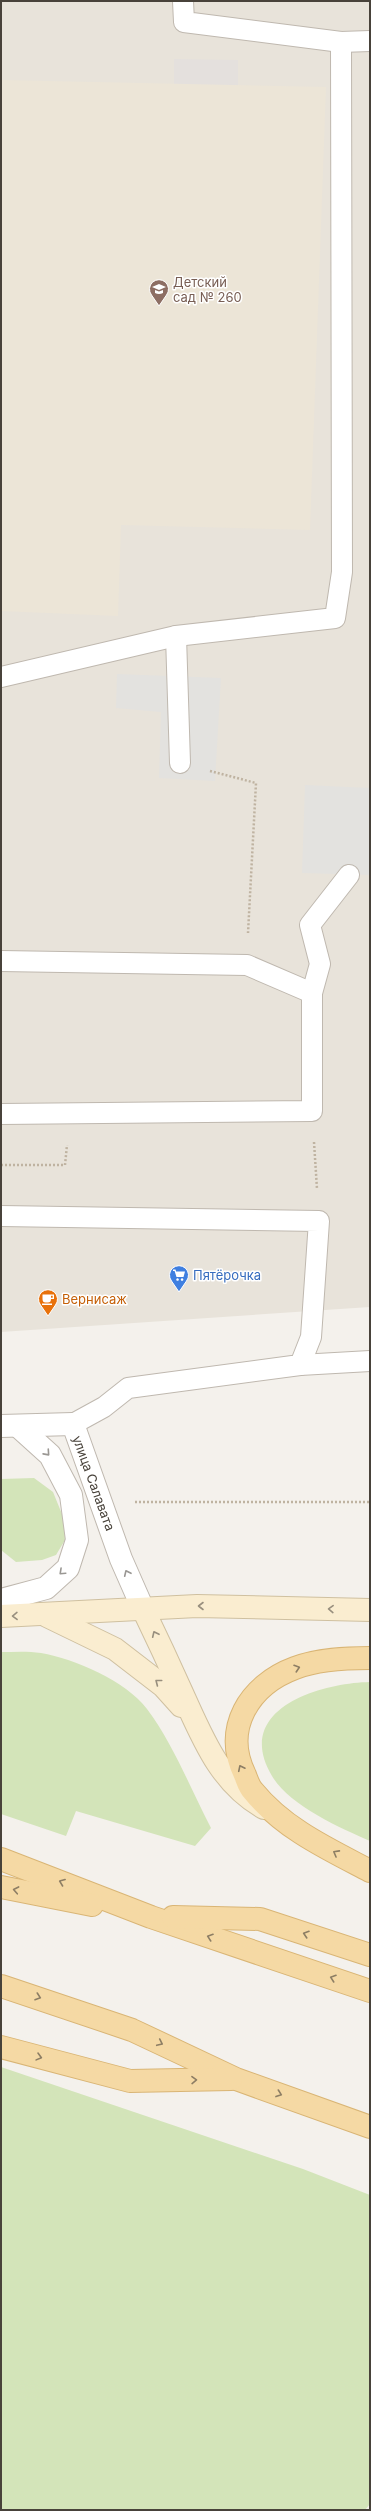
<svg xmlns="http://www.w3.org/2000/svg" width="371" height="2511" font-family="Inter,sans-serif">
<rect width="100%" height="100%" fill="#f4f1ec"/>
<!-- residential -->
<polygon fill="#e8e3da" points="1,1 370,1 370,1307 1,1332"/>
<!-- industrial -->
<polygon fill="#e4e0dd" points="174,59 238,60 238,89 174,88"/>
<!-- education -->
<polygon fill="#ece5d7" points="1,80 326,87 310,530 121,525 118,616 1,611"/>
<!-- green -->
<g fill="#d3e4b9">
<polygon points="34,1478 53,1492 64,1519 65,1540 56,1555 42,1560 16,1562 1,1550 1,1479"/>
<path d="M1 1652C14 1652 28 1651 41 1653 75 1659 126 1681 147 1709 174 1745 190 1788 211 1828L195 1846 76 1811 66 1836 1 1814Z"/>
<path d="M370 1682V1841C340 1828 289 1805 272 1776 232 1709 320 1683 370 1682Z"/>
<polygon points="1,2067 303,2169 370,2195 370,2504 365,2510 1,2510"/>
</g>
<!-- parking -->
<g fill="#e3e2df">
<polygon points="117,674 221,678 215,781 159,778 161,712 116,708"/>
<polygon points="305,785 370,788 370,875 302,873"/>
</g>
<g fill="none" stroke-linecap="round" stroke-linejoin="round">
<!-- lane casing -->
<g stroke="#bfb8af" stroke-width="22">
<g id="lane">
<polyline points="183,1 184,22 341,42 370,41"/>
<polyline points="176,636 180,763"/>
<polyline points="1,677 176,636 335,618 342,572 341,42"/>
<polyline points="1,961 247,965 312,993"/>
<polyline points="1,1114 312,1111 312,993 320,964 310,925 349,875"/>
<polyline points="1,1216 319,1221 311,1337 300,1365 128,1388 104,1407 73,1424"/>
<polyline points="300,1365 370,1361"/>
</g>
</g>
<!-- street casing -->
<g stroke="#bfb8af" stroke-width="24">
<g id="street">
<polyline points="1,1426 73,1424 121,1559 143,1609"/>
<polyline points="1,1600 46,1588 68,1568 77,1540 71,1495 50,1455 19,1427"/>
</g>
</g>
<!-- secondary casing -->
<g stroke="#cfc0a0" stroke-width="24">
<g id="secondary">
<path d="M143 1609C157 1638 170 1666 183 1695 203 1739 220 1783 264 1808"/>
<polyline points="1,1616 197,1606 370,1610"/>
<polyline points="47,1616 115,1649 163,1686 181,1706"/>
</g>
</g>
<!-- primary casing -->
<g stroke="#d9b575" stroke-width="24">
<g id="primary">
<path d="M370 1658C346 1658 318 1659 295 1668 249 1685 222 1729 245 1775 247 1780 249 1787 253 1791 284 1829 328 1849 370 1871"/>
<polyline points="1,1859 151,1917 370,1991"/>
<polyline points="1,1887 92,1905"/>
<polyline points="173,1917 260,1919 370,1955"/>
<polyline points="1,1986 132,2030 236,2079 370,2127"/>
<polyline points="1,2047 130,2081 231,2079"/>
</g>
</g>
<!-- path -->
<g stroke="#bfb3a1" stroke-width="2.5" stroke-dasharray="2 2" stroke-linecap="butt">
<polyline points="210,771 256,783 248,933"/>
<polyline points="314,1142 317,1189"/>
<polyline points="1,1165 65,1165 67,1145"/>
<polyline points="135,1502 370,1502"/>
</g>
<!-- lane -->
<use href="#lane" stroke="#fff" stroke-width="20"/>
<!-- street -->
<use href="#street" stroke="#fff" stroke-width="22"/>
<!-- secondary -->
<use href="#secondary" stroke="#faedd0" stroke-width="22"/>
<!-- primary -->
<use href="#primary" stroke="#f5d9a4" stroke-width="22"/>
</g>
<!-- one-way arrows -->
<defs><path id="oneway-chevron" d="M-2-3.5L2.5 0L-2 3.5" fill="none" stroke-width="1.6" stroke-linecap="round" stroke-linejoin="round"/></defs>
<g stroke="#9a9793">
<use href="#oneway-chevron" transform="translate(47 1453) rotate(48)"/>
<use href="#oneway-chevron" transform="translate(62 1572) rotate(137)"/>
<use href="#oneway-chevron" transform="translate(127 1573) rotate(-115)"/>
</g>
<g stroke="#988f7e">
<use href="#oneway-chevron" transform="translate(201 1606) rotate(180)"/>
<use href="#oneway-chevron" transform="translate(331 1609) rotate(-178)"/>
<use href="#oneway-chevron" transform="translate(15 1616) rotate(179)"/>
<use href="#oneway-chevron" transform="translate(155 1634) rotate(-115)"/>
<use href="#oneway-chevron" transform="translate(158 1682) rotate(-142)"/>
</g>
<g stroke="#8d7e64">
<use href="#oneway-chevron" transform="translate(297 1668) rotate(-18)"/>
<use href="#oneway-chevron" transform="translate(241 1768) rotate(-116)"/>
<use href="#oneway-chevron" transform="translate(336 1853) rotate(-151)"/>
<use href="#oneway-chevron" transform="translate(62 1882) rotate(-159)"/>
<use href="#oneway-chevron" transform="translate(16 1890) rotate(-169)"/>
<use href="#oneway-chevron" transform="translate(306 1934) rotate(-162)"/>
<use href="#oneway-chevron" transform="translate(210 1937) rotate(-161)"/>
<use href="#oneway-chevron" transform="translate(333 1978) rotate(-161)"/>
<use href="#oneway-chevron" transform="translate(38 1997) rotate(19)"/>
<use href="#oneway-chevron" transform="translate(160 2043) rotate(25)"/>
<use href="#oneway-chevron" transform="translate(39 2057) rotate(15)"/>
<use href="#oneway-chevron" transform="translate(194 2080) rotate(-1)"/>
<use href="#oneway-chevron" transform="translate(279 2094) rotate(20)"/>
</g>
<!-- icons -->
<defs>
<g id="school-pin" transform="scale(1)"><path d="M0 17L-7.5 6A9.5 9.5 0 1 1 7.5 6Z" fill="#8d6e63" stroke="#fff"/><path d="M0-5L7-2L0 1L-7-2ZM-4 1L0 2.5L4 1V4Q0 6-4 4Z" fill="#fff"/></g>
<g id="supermarket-pin" transform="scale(1)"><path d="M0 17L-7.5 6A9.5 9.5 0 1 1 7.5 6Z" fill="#3f7fe0" stroke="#fff"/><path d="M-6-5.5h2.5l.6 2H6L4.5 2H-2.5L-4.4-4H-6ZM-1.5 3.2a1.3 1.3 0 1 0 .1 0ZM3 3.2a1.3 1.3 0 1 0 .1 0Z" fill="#fff"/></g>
<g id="cafe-pin" transform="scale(1)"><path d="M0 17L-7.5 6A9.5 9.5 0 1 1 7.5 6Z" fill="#e8710a" stroke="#fff"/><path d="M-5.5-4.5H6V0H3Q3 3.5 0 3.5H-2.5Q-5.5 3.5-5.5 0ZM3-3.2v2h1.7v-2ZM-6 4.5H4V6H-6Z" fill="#fff"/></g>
</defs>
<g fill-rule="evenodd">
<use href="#school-pin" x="159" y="289"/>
<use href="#supermarket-pin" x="179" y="1275"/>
<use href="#cafe-pin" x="48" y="1299"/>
</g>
<g text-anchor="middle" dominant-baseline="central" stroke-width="3" stroke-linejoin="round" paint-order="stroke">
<!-- education labels -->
<g font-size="13" fill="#785e54" stroke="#fff" text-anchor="start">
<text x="173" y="282">Детский<tspan x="173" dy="15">сад № 260</tspan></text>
</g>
<!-- shop labels -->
<g font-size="13" fill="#366cbe" stroke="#fff" text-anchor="start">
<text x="193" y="1275">Пятёрочка</text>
</g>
<!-- food labels -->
<g font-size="13" fill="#c56008" stroke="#fff" text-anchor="start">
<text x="62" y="1299">Вернисаж</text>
</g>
<!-- street labels -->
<g font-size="13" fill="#48423a" stroke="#fff">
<text transform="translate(94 1483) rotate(70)">улица Салавата</text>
</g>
</g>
<!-- border -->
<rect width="371" height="2511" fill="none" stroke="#48423a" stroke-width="4"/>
</svg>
